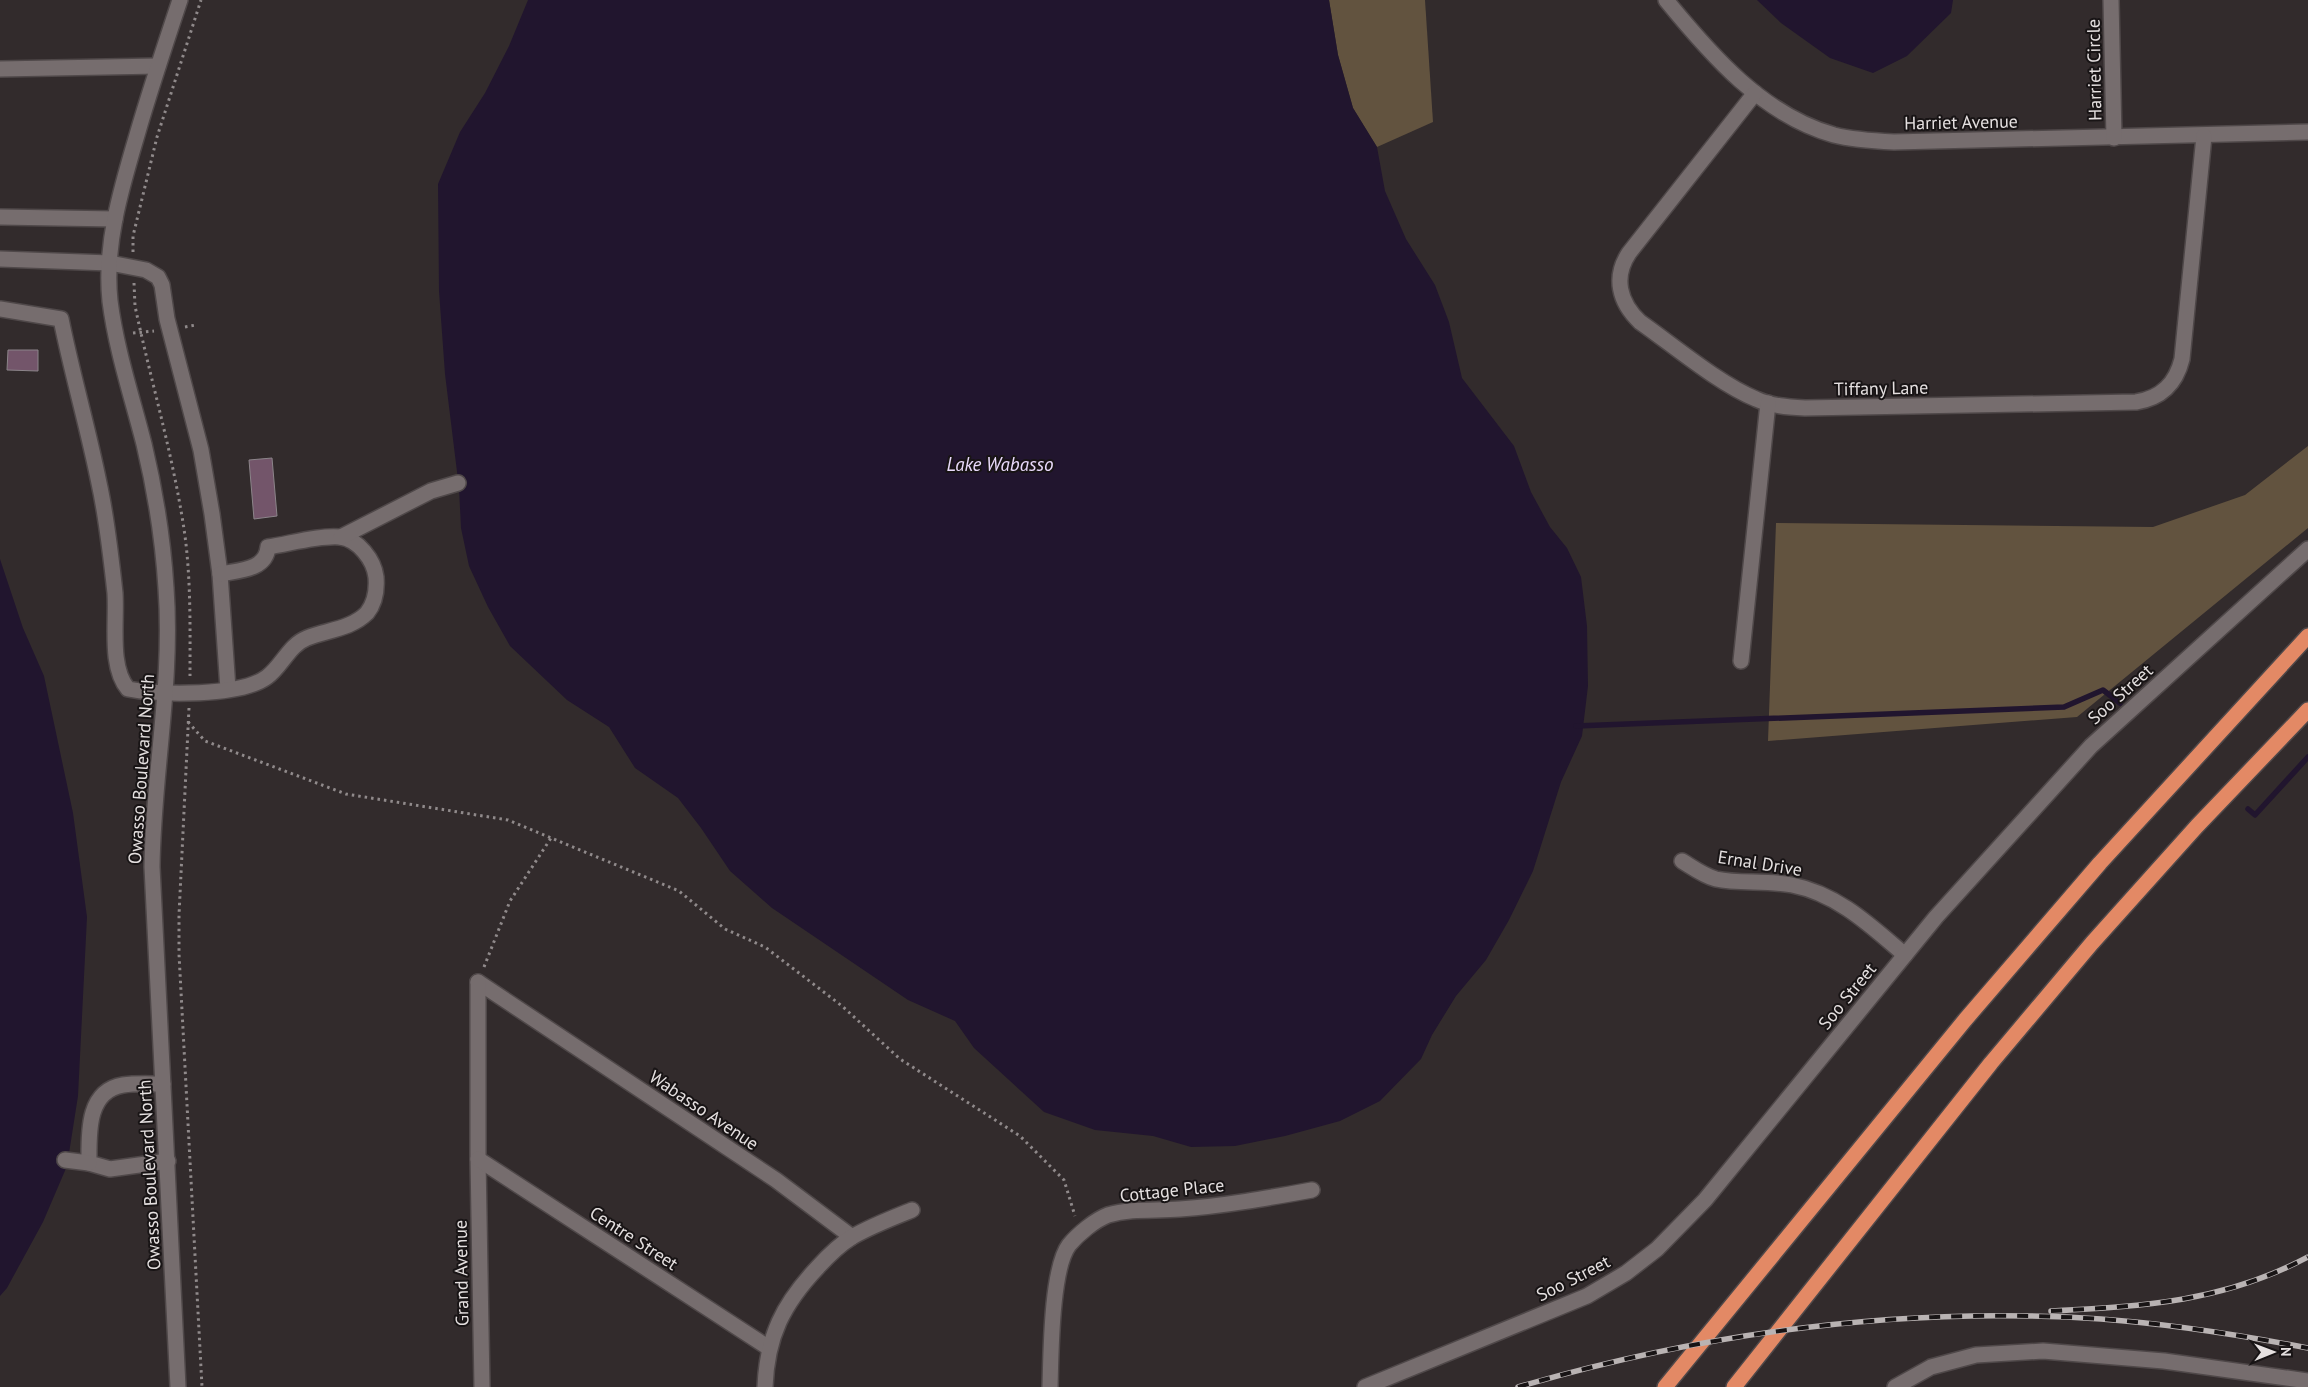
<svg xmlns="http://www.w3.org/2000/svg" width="2308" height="1387" font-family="'PT Sans',sans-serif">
<rect width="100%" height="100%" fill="#322b2c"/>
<!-- green -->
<g fill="#62533f">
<polygon points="1329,0 1425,0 1433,122 1377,147 1353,108 1338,55"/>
<polygon points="2308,446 2308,528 2077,717 1768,741 1776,523 2153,527 2245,495"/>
</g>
<!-- water -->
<g fill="#21152e">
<polygon points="528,0 1329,0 1338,55 1353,108 1377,147 1385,191 1406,239 1435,285 1449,322 1462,378 1514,446 1531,492 1550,527 1567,548 1581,577 1587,626 1588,686 1582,736 1561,782 1533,871 1509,920 1486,960 1456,996 1432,1035 1421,1059 1380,1101 1340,1121 1285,1136 1235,1146 1191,1147 1153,1136 1095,1130 1044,1112 974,1048 955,1021 908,1000 772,908 730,871 701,828 678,798 635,768 609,727 567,700 510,646 488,607 469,566 461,528 459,488 445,374 439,291 438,184 460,132 485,93 509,46"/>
<polygon points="1757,0 1953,0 1951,13 1907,56 1873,73 1830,58 1781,23"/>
<polygon points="0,559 23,628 44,676 73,813 87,917 78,1096 67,1166 43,1222 7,1288 0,1296"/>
</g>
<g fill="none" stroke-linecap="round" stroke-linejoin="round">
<!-- stream -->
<g stroke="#21152e" stroke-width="5.5">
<polyline points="1576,726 2064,707 2103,690 2120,703"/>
<polyline points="2248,809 2255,815 2308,757"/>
</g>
</g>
<!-- building -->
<g fill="#73556a" stroke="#8c858a">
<polygon points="8,350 38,350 38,371 7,370"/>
<polygon points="272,458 277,516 254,519 249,460"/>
</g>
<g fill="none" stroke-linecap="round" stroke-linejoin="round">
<!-- minor casing -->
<g stroke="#4f4849" stroke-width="18">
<g id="minor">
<path d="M1666 0C1711 55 1763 115 1834 135 1854 140 1874 141 1894 142L2308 132"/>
<polyline points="2111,0 2114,138"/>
<polyline points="0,69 158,66"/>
<path d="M1755 93 1629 253C1613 277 1619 302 1640 322 1673 345 1719 384 1756 399 1771 406 1788 407 1805 408L2136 402C2162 398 2176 383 2182 359L2204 136"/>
<polyline points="0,217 115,219"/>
<polyline points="0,259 110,263 146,270 158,277 162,285 167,319 201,450 212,514 220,574 228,689"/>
<path d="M0 309 61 319C72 374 88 428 99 483 107 519 111 556 115 593 117 622 109 667 128 689 160 695 240 697 267 677 282 666 289 645 307 638 327 630 351 629 367 613 375 603 377 589 376 577 374 560 358 539 340 537 319 535 289 544 268 547 266 570 240 570 220 574"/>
<polyline points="341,537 431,491 458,483"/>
<polyline points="1741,661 1768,403"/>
<path d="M1682 861C1692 867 1704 876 1716 879 1739 884 1766 880 1792 885 1838 894 1871 926 1905 955"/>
<polyline points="478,982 776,1180 852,1237"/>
<polyline points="478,982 478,1159 482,1387"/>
<path d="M163 1084C150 1084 136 1083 123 1085 86 1091 89 1135 89 1163L110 1169 168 1161"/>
<polyline points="478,1159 769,1348"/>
<polyline points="65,1160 89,1163"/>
<path d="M178 1387 152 867C153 774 173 683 166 588 163 540 155 490 144 444 132 397 116 349 110 301 104 245 121 189 137 135 150 90 165 45 180 0"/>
<path d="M765 1387C767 1336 783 1304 818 1267 828 1256 839 1245 852 1237 871 1226 892 1218 912 1210"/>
<path d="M1050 1387C1051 1356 1051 1269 1069 1245 1078 1234 1095 1220 1108 1215 1132 1208 1156 1211 1180 1209 1224 1206 1268 1198 1312 1190"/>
<polyline points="1365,1387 1587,1296 1626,1273 1657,1249 1705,1200 1936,917 2091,746 2308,549"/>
<polyline points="1895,1387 1931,1367 1976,1355 2043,1351 2164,1361 2308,1381"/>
</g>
</g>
<!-- highway casing -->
<g stroke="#4f4849" stroke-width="18">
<g id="highway">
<polyline points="1665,1387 1965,1020 2100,863 2308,636"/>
<polyline points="1734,1387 1991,1063 2092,943 2197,826 2308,710"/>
</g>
</g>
<!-- path -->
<g stroke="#908a8b" stroke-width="3" stroke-dasharray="2.5 4" stroke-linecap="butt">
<polyline points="133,252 133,236 157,137 201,0"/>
<path d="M134 283 135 306C151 382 174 458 185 536 191 582 190 630 190 676"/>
<polyline points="185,327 196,325"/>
<polyline points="133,333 154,331"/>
<polyline points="189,708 179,915 179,954 202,1387"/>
<polyline points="188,722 205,741 346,794 508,820 679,891 725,929 765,947 842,1006 900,1059 1020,1136 1064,1180 1075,1216"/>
<polyline points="484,967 510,901 551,838"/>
</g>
<!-- minor -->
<use href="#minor" stroke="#766d6e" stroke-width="15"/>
<!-- highway -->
<use href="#highway" stroke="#e38965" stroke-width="15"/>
<!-- rail casing -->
<g stroke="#b9b3b3" stroke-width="5.5">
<g id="rail">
<path d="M2051 1311C2145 1306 2223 1302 2308 1257"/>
<path d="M1518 1387C1707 1332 1905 1306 2101 1319 2171 1324 2240 1335 2308 1348"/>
</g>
</g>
<!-- rail -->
<use href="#rail" stroke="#181415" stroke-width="4" stroke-dasharray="11" stroke-linecap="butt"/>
</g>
<g text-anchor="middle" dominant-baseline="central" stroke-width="4" stroke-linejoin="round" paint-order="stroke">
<!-- street labels -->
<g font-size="18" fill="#e5e0e0" stroke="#181415">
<text transform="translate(2094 70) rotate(-91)">Harriet Circle</text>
<text transform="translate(1961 122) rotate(-1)">Harriet Avenue</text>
<text transform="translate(1881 388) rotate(-1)">Tiffany Lane</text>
<text transform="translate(2120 694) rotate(-42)">Soo Street</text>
<text transform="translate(141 769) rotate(-86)">Owasso Boulevard North</text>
<text transform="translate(1760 863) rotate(9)">Ernal Drive</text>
<text transform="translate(1847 996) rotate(-51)">Soo Street</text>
<text transform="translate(704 1110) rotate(34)">Wabasso Avenue</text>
<text transform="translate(149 1175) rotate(-93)">Owasso Boulevard North</text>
<text transform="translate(1172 1190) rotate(-6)">Cottage Place</text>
<text transform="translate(634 1238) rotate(33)">Centre Street</text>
<text transform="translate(461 1273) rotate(-91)">Grand Avenue</text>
<text transform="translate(1573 1278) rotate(-27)">Soo Street</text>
</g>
<!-- water labels -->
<g font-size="19" font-style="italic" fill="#e9dafb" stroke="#181415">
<text x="1000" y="464">Lake Wabasso</text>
</g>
</g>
<!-- north arrow -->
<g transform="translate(2273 1352) rotate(89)" stroke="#181415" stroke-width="4" paint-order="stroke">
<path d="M0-4L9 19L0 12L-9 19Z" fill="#e5e0e0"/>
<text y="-8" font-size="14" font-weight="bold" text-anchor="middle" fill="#e5e0e0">N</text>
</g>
</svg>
